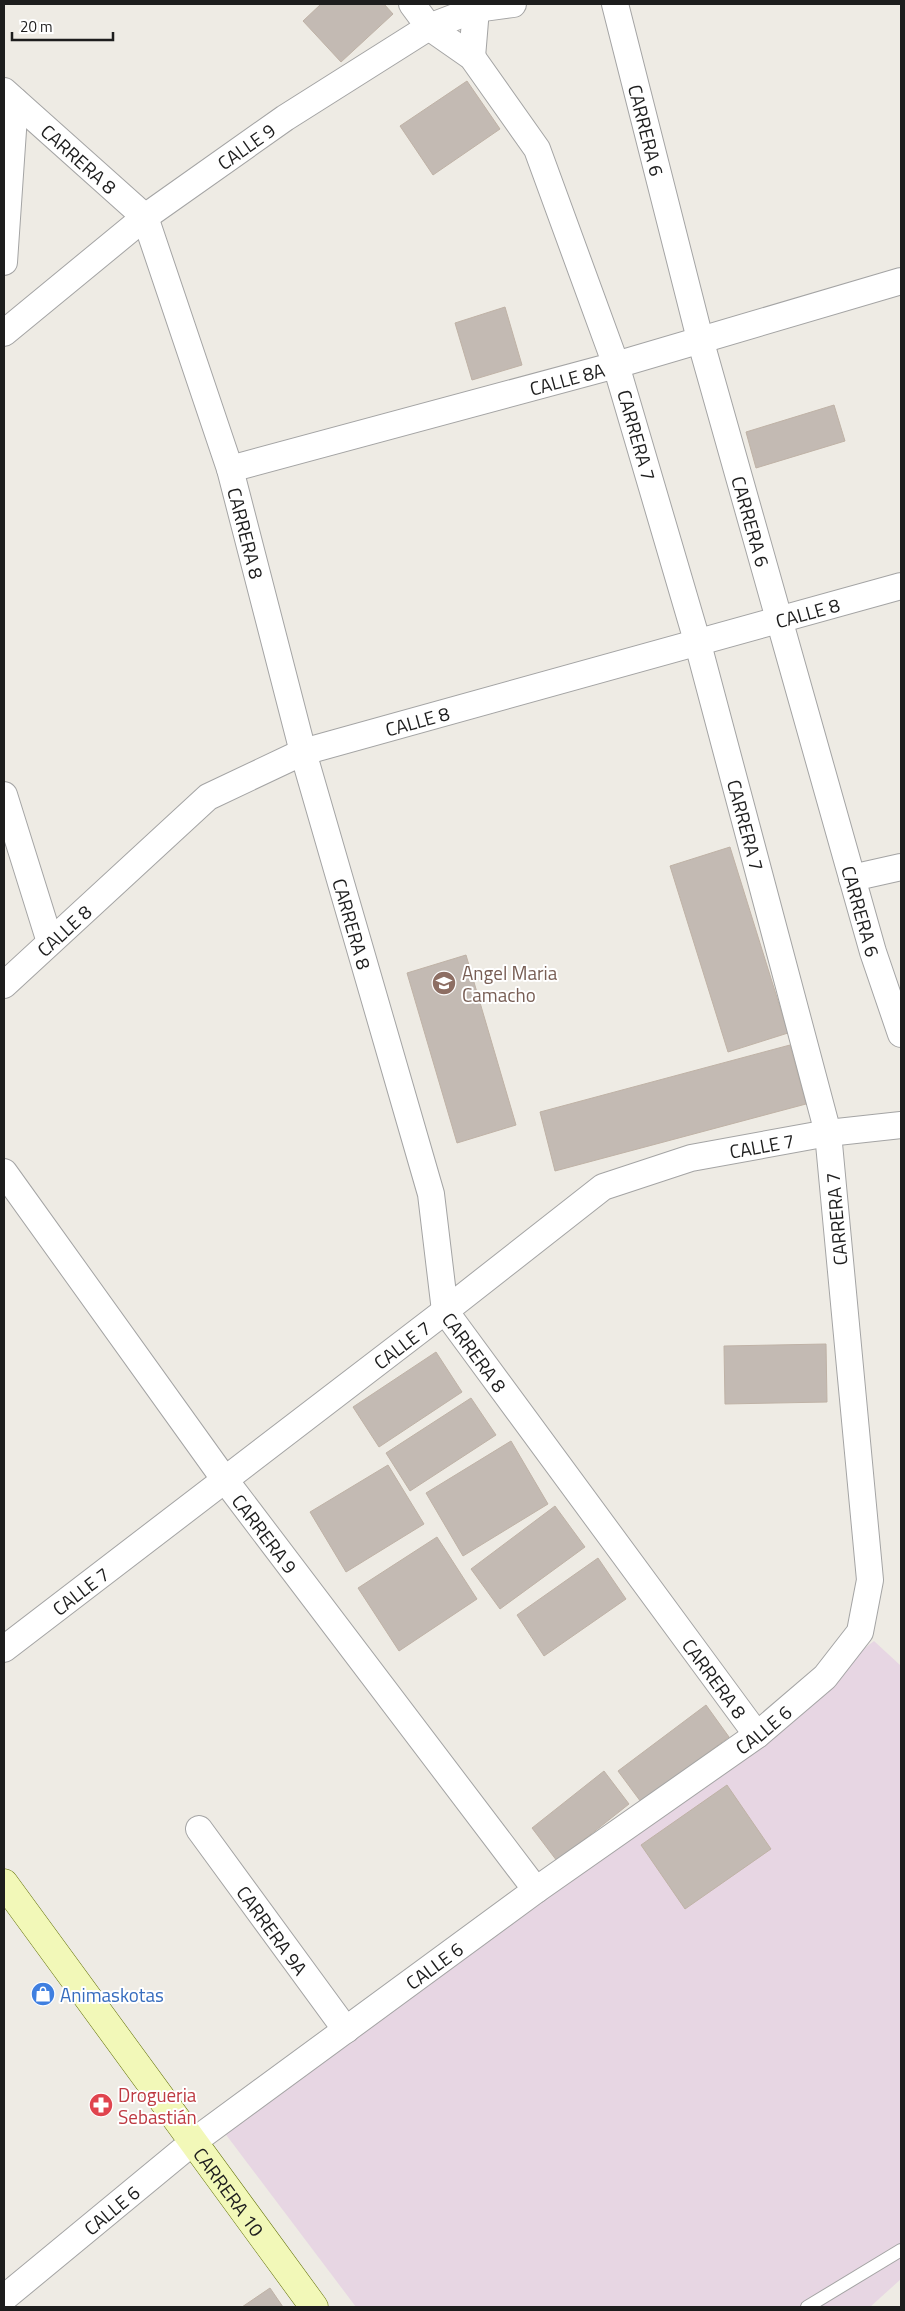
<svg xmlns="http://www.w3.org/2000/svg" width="905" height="2311" font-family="'Titillium Web',sans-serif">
<rect width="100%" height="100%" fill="#eeebe4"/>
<!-- industrial -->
<polygon fill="#e7d6e3" points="874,1641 900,1665 901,1680 901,2279 870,2307 356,2307 224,2132"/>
<!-- building -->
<g fill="#c3bab3" stroke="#bfb2a6">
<polygon points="321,4 384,4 393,14 341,62 303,21"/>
<polygon points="467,81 500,129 433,175 400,126"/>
<polygon points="505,307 522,365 472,380 455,323"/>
<polygon points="834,405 845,441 756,468 746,432"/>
<polygon points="730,847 788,1033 728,1052 670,866"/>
<polygon points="466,955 516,1125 457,1143 407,973"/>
<polygon points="790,1045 806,1104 555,1171 540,1112"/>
<polygon points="826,1344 827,1402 725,1404 724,1346"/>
<polygon points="436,1352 462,1392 379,1447 353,1407"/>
<polygon points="471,1398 496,1435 410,1491 386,1453"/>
<polygon points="511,1441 548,1504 463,1556 426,1493"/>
<polygon points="388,1465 424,1524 346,1572 310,1512"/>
<polygon points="555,1506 585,1547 500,1609 471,1569"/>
<polygon points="437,1537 477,1599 399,1651 358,1588"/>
<polygon points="598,1558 626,1599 544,1656 517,1615"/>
<polygon points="706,1705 729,1737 641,1802 618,1771"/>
<polygon points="604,1771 629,1804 557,1861 532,1828"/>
<polygon points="727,1785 771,1849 685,1909 641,1845"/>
<polygon points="270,2288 283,2307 242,2307"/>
</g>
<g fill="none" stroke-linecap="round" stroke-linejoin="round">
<!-- lane casing -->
<g stroke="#a4a4a4" stroke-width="14">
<polyline id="lane" points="807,2307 901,2250"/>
</g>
<!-- street casing -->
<g stroke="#a4a4a4" stroke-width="28">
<g id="street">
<polyline points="472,4 476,9 472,57"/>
<path id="s1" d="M615 4 700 339 873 952 901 1034"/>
<path id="s2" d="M4 91 145 217 230 469 303 752 431 1194 445 1311 757 1735"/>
<polyline points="4,262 15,101"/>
<path id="s3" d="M4 333 145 217 285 118 429 27 476 9 513 4"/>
<path id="s4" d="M230 469 616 365 901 281"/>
<polyline points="4,795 50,942"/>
<polyline points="852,878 901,867"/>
<path id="s5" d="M4 985 208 797 303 752 901 586"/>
<path id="s6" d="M4 1172 225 1480 536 1890"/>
<path id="s7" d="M4 1649 445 1311 603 1187 691 1158 828 1133 901 1125"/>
<path id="s8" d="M199 1829 346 2030"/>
<path id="s9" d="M4 2298 193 2142 536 1890 757 1735 825 1677 860 1632 870 1580 828 1133 698 644 616 365 537 149 472 57 429 27 412 4"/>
</g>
</g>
<!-- secondary casing -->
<g stroke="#627108" stroke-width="29">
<g id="secondary">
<path id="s10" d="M4 1883 314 2307"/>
</g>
</g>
<!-- lane -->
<use href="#lane" stroke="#fff" stroke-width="12"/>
<!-- street -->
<use href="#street" stroke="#fff" stroke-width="26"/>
<!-- secondary -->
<use href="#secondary" stroke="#f2f8b8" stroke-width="28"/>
</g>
<!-- icons -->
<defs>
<g id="school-disc" transform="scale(1.25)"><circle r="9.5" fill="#8d6e63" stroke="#fff"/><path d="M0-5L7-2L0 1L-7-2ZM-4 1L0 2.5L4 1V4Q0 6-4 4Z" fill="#fff"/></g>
<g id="shop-disc" transform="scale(1.25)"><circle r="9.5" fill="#3f7fe0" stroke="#fff"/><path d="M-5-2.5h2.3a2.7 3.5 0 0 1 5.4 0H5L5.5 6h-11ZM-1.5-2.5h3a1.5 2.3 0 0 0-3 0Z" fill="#fff"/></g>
<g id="pharmacy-disc" transform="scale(1.25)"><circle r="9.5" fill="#e0444e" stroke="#fff"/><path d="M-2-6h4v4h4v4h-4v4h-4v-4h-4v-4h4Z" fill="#fff"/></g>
</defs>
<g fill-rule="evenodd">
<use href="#school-disc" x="444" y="983"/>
<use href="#shop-disc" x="43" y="1994"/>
<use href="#pharmacy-disc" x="101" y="2105"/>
</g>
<g text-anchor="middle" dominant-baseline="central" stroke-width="4" stroke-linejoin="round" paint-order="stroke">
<!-- street labels -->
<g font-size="19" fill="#1d1d1d" stroke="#fff">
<text stroke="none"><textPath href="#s1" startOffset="130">CARRERA 6</textPath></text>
<text stroke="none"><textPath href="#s3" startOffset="306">CALLE 9</textPath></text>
<text stroke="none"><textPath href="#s2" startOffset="101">CARRERA 8</textPath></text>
<text stroke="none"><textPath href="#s4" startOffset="349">CALLE 8A</textPath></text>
<text transform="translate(637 435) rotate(74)">CARRERA 7</text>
<text stroke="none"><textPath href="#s1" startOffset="535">CARRERA 6</textPath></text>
<text stroke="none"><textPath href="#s2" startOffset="521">CARRERA 8</textPath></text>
<text stroke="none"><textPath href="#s5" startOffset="906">CALLE 8</textPath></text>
<text stroke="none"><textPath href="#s5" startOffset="501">CALLE 8</textPath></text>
<text transform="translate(746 825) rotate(75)">CARRERA 7</text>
<text stroke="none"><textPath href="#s1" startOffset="940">CARRERA 6</textPath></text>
<text stroke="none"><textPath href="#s2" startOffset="926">CARRERA 8</textPath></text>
<text stroke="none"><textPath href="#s5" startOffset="81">CALLE 8</textPath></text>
<text stroke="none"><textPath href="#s7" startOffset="921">CALLE 7</textPath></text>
<text transform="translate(836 1219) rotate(-95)">CARRERA 7</text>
<text stroke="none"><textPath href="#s7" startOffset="501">CALLE 7</textPath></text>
<text stroke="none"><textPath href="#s2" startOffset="1376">CARRERA 8</textPath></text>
<text stroke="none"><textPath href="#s6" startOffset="446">CARRERA 9</textPath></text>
<text stroke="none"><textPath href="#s7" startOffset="96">CALLE 7</textPath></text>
<text stroke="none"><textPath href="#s2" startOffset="1781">CARRERA 8</textPath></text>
<text stroke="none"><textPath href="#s9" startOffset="949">CALLE 6</textPath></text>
<text stroke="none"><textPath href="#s8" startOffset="125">CARRERA 9A</textPath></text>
<text stroke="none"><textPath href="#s9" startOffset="544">CALLE 6</textPath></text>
<text stroke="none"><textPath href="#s10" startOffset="382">CARRERA 10</textPath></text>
<text stroke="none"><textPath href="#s9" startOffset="139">CALLE 6</textPath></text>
</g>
<!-- education labels -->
<g font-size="19" fill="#785e54" stroke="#fff" text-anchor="start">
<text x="462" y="972">Angel Maria<tspan x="462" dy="22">Camacho</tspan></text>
</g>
<!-- shop labels -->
<g font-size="19" fill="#366cbe" stroke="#fff" text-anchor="start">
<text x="60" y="1994">Animaskotas</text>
</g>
<!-- health labels -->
<g font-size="19" fill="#be3a42" stroke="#fff" text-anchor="start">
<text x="118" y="2094">Drogueria<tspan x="118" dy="22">Sebastián</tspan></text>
</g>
</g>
<!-- border -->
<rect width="905" height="2311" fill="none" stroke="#1d1d1d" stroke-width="10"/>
<!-- scale -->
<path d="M12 32v8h101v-8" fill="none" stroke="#1d1d1d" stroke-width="2.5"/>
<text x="20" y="32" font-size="15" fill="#1d1d1d" stroke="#ffffff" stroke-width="4" paint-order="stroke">20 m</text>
</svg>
